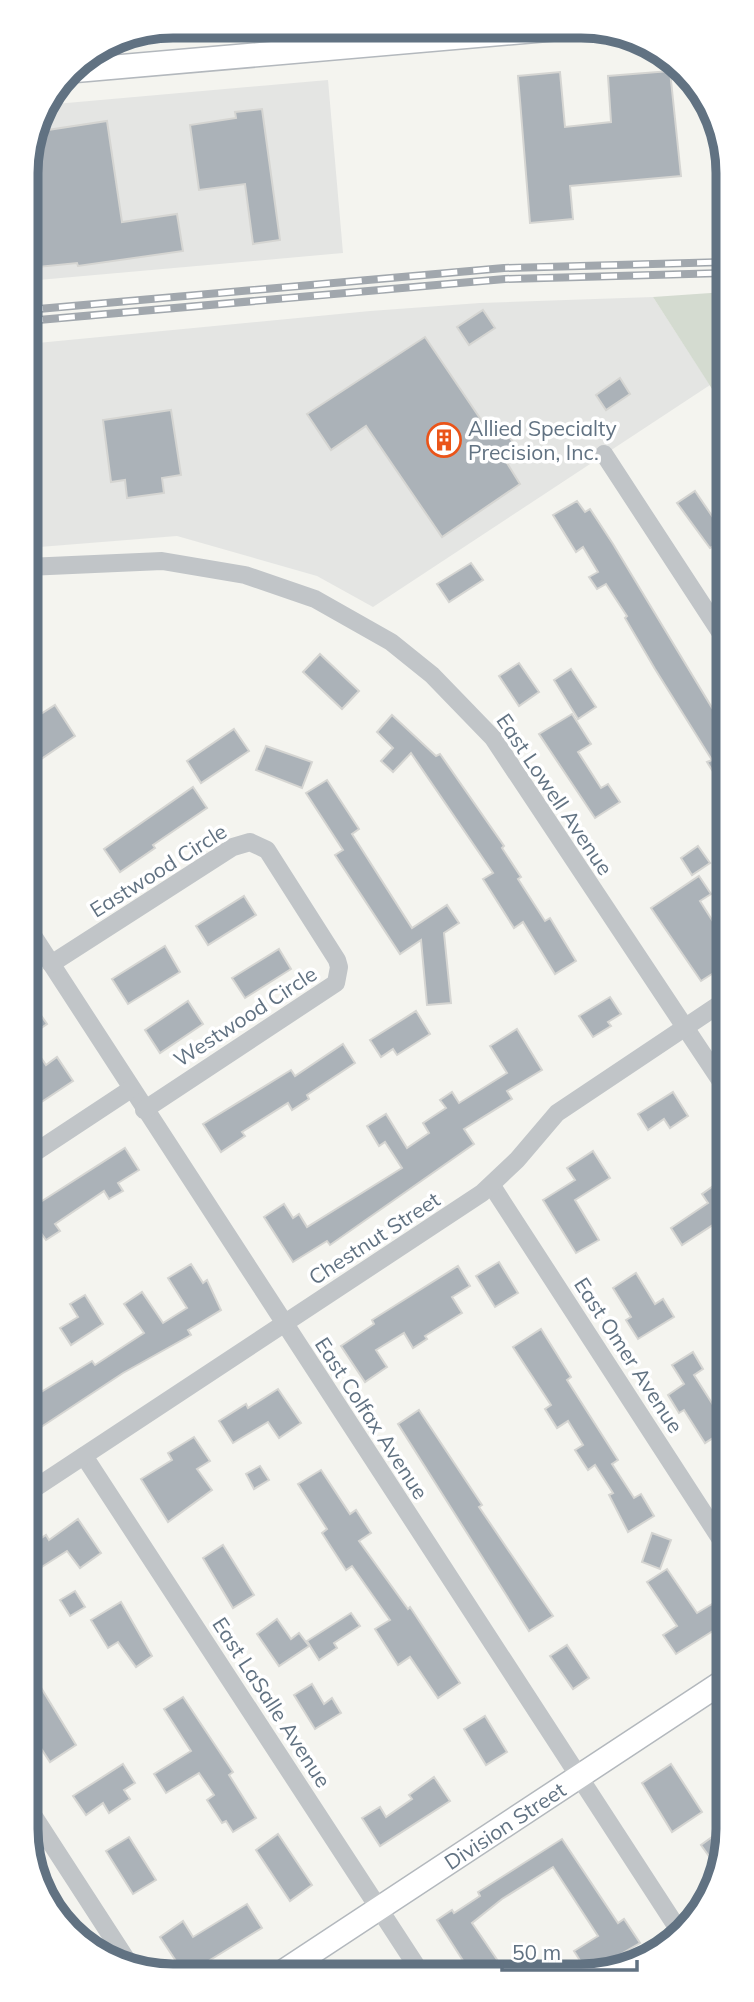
<svg xmlns="http://www.w3.org/2000/svg" width="754" height="2002" font-family="Mulish,sans-serif">
<rect width="100%" height="100%" fill="#f4f4ef"/>
<!-- built -->
<g fill="#e4e5e3">
<polygon points="328,80 343,253 27,281 27,164 44,105"/>
<polygon points="653,297 710,385 373,607 317,576 177,536 27,548 27,344 370,311 480,303"/>
<polygon points="29,1855 84,1940 70,1933"/>
</g>
<!-- green -->
<polygon fill="#d4dbd0" points="725,292 725,409 653,297"/>
<!-- building -->
<g fill="#abb2b8" stroke="#d5d5d2" stroke-width="2">
<polygon points="670,71 681,176 570,186 573,219 530,223 518,76 560,72 565,127 611,122 608,76"/>
<polygon points="262,109 280,240 253,244 245,184 199,190 190,125 236,118 235,112"/>
<polygon points="107,121 122,222 177,214 183,251 78,266 77,263 28,268 27,164 35,132"/>
<polygon points="483,310 495,328 469,345 457,327"/>
<polygon points="425,337 486,427 497,419 521,454 507,463 520,484 442,537 366,426 331,450 307,414"/>
<polygon points="620,378 630,394 606,410 596,395"/>
<polygon points="171,410 181,475 162,478 164,493 127,498 125,480 111,482 103,420"/>
<polygon points="695,491 725,535 725,564 714,546 710,548 677,503"/>
<polygon points="577,501 585,512 590,509 613,544 717,716 726,710 726,792 707,762 712,760 655,669 625,618 627,616 606,584 597,589 589,577 598,572 583,547 576,552 553,515"/>
<polygon points="471,563 483,580 449,602 437,584"/>
<polygon points="320,654 359,691 342,709 303,672"/>
<polygon points="519,663 539,692 519,706 499,676"/>
<polygon points="571,669 596,707 578,719 554,680"/>
<polygon points="55,705 75,736 28,768 27,723"/>
<polygon points="572,714 591,744 578,752 601,788 608,784 620,802 595,818 539,734"/>
<polygon points="392,715 436,756 440,754 504,846 502,848 521,877 518,879 545,921 550,918 576,961 555,974 523,922 514,928 483,879 493,873 411,753 393,772 381,761 393,748 377,732"/>
<polygon points="234,729 249,751 201,783 187,761"/>
<polygon points="266,746 312,762 302,788 256,770"/>
<polygon points="327,780 359,829 352,834 412,928 447,905 459,923 444,933 451,1003 427,1005 421,940 400,954 335,855 343,850 306,793"/>
<polygon points="193,787 207,808 153,845 155,848 120,872 104,849"/>
<polygon points="698,846 710,863 692,875 681,858"/>
<polygon points="699,876 711,894 700,901 726,942 726,965 701,981 651,908"/>
<polygon points="244,896 256,915 208,945 196,926"/>
<polygon points="165,946 180,972 128,1004 112,979"/>
<polygon points="279,949 291,969 245,998 232,978"/>
<polygon points="28,997 47,1024 28,1037"/>
<polygon points="610,997 621,1014 608,1022 611,1026 593,1037 579,1016"/>
<polygon points="188,1001 203,1024 160,1053 145,1030"/>
<polygon points="416,1011 430,1034 397,1055 393,1049 381,1057 370,1040"/>
<polygon points="517,1029 542,1070 507,1091 512,1099 464,1129 474,1144 330,1245 327,1241 293,1262 264,1217 284,1204 293,1218 299,1214 307,1227 402,1168 385,1142 379,1146 367,1126 386,1114 407,1148 429,1133 423,1123 446,1108 440,1100 452,1092 459,1103 507,1073 490,1046"/>
<polygon points="28,1039 46,1065 57,1057 73,1081 28,1111"/>
<polygon points="343,1044 355,1063 307,1095 309,1099 292,1110 288,1103 242,1132 245,1136 221,1152 203,1124 291,1070 295,1076"/>
<polygon points="673,1092 688,1116 670,1128 664,1119 648,1130 638,1114"/>
<polygon points="125,1148 139,1170 118,1183 123,1191 109,1199 104,1191 55,1224 60,1231 46,1240 41,1233 28,1241 28,1210"/>
<polygon points="593,1151 610,1178 575,1200 599,1240 576,1253 543,1200 575,1180 567,1168"/>
<polygon points="726,1177 727,1240 716,1223 682,1245 671,1228 708,1203 702,1194"/>
<polygon points="499,1262 518,1293 495,1307 476,1276"/>
<polygon points="191,1264 203,1283 207,1280 221,1310 188,1330 191,1335 123,1373 29,1435 28,1400 92,1361 95,1365 144,1333 124,1304 142,1292 163,1323 187,1308 168,1278"/>
<polygon points="458,1266 470,1286 452,1297 462,1313 425,1336 427,1339 413,1348 404,1333 376,1350 387,1367 365,1382 341,1346 374,1324 372,1320"/>
<polygon points="636,1273 655,1304 663,1299 674,1317 638,1339 626,1320 631,1317 613,1288"/>
<polygon points="85,1295 103,1324 71,1345 60,1328 78,1317 70,1304"/>
<polygon points="541,1329 571,1377 567,1380 618,1460 612,1464 634,1498 641,1494 654,1516 628,1532 609,1495 613,1493 595,1465 588,1470 575,1450 583,1445 568,1421 557,1428 545,1409 551,1405 513,1347"/>
<polygon points="693,1352 703,1369 694,1375 715,1408 727,1401 727,1429 705,1443 684,1410 679,1413 668,1395 684,1384 672,1365"/>
<polygon points="278,1389 301,1423 279,1438 268,1422 233,1443 219,1421 246,1404 248,1408"/>
<polygon points="419,1410 482,1505 479,1507 553,1616 529,1631 398,1424"/>
<polygon points="194,1437 210,1461 197,1469 212,1490 168,1522 141,1479 172,1460 168,1453"/>
<polygon points="260,1466 269,1480 254,1489 246,1474"/>
<polygon points="321,1470 350,1514 356,1510 371,1533 359,1541 408,1609 410,1607 460,1683 438,1698 410,1657 398,1665 375,1629 390,1620 352,1566 346,1570 322,1533 327,1529 298,1484"/>
<polygon points="78,1519 101,1553 80,1568 67,1551 29,1575 29,1546 46,1535 49,1540"/>
<polygon points="652,1533 671,1540 660,1569 642,1562"/>
<polygon points="223,1545 254,1595 233,1608 203,1558"/>
<polygon points="667,1569 697,1613 712,1604 724,1624 676,1654 663,1635 677,1626 647,1582"/>
<polygon points="75,1591 85,1607 70,1616 60,1600"/>
<polygon points="121,1602 152,1656 136,1667 118,1642 108,1648 91,1620"/>
<polygon points="351,1613 360,1626 334,1643 337,1648 319,1660 307,1641"/>
<polygon points="277,1619 291,1639 299,1633 309,1646 279,1666 257,1634"/>
<polygon points="567,1645 589,1678 573,1689 550,1656"/>
<polygon points="29,1668 76,1745 50,1762 29,1730"/>
<polygon points="312,1684 324,1704 332,1698 341,1713 315,1729 294,1695"/>
<polygon points="183,1697 233,1772 229,1775 256,1818 233,1832 226,1821 222,1823 207,1800 214,1795 199,1773 166,1793 154,1774 191,1751 164,1709"/>
<polygon points="485,1716 507,1752 486,1765 464,1729"/>
<polygon points="123,1764 135,1783 124,1790 130,1799 109,1813 103,1803 86,1815 73,1796"/>
<polygon points="671,1764 702,1812 672,1832 642,1783"/>
<polygon points="434,1777 450,1801 380,1846 362,1818 380,1807 386,1817 412,1799 409,1795"/>
<polygon points="719,1832 726,1842 722,1852 711,1859 701,1845"/>
<polygon points="278,1834 312,1885 290,1901 256,1850"/>
<polygon points="129,1837 156,1880 133,1894 106,1851"/>
<polygon points="562,1839 618,1923 624,1919 640,1943 588,1973 574,1951 598,1936 553,1867 502,1899 472,1923 500,1964 497,1966 502,1973 471,1973 437,1920 452,1910 454,1913 480,1896 478,1892"/>
<polygon points="247,1904 262,1928 189,1973 184,1973 160,1937 183,1921 193,1937"/>
</g>
<g fill="none" stroke-linecap="round" stroke-linejoin="round">
<!-- secondary casing -->
<g stroke="#b3b8bd" stroke-width="26">
<g id="secondary">
<polyline points="70,71 553,29"/>
<path id="s1" d="M281 1973 727 1679"/>
</g>
</g>
<!-- street -->
<g stroke="#c1c5c8" stroke-width="18">
<polyline points="604,454 726,641"/>
<polyline points="27,567 162,561 245,575 315,599 391,642 432,675 493,738 726,1089"/>
<polyline points="28,928 680,1932"/>
<polyline points="51,964 233,847 250,842 267,850 337,960 339,967 336,983 144,1110"/>
<polyline points="28,1157 131,1089"/>
<polyline points="492,1186 727,1549"/>
<polyline points="84,1456 421,1973"/>
<polyline points="29,1492 482,1193 517,1160 557,1113 726,1000"/>
<polyline points="29,1809 130,1965"/>
</g>
<!-- secondary -->
<use href="#secondary" stroke="#fff" stroke-width="23"/>
<!-- rail casing -->
<g stroke="#a1a7ad" stroke-width="8">
<g id="rail">
<polyline points="27,310 504,268 725,262"/>
<polyline points="27,321 505,279 725,273"/>
</g>
</g>
<!-- rail -->
<use href="#rail" stroke="#fff" stroke-width="5" stroke-dasharray="16" stroke-linecap="butt"/>
</g>
<!-- icons -->
<defs>
<g id="building-ring" transform="scale(1.75)"><circle r="9.5" fill="#fff" stroke="#ea5419" stroke-width="1.5"/><path d="M-4-6H4V6H1V3H-1V6H-4ZM-2.5-4.3h1.7v1.8h-1.7ZM.8-4.3h1.7v1.8H.8ZM-2.5-1h1.7V.8h-1.7ZM.8-1h1.7V.8H.8Z" fill="#ea5419"/></g>
</defs>
<g fill-rule="evenodd">
<use href="#building-ring" x="444" y="440"/>
</g>
<g text-anchor="middle" dominant-baseline="central" stroke-width="7" stroke-linejoin="round" paint-order="stroke">
<!-- poi labels -->
<g font-size="21" fill="#617282" stroke="#fff" text-anchor="start">
<text x="468" y="428">Allied Specialty<tspan x="468" dy="24">Precision, Inc.</tspan></text>
</g>
<!-- street labels -->
<g font-size="21" fill="#617282" stroke="#fff">
<text transform="translate(555 794) rotate(56)">East Lowell Avenue</text>
<text transform="translate(158 870) rotate(-32)">Eastwood Circle</text>
<text transform="translate(245 1016) rotate(-33)">Westwood Circle</text>
<text transform="translate(374 1238) rotate(-33)">Chestnut Street</text>
<text transform="translate(629 1355) rotate(57)">East Omer Avenue</text>
<text transform="translate(372 1418) rotate(57)">East Colfax Avenue</text>
<text transform="translate(272 1702) rotate(57)">East LaSalle Avenue</text>
<text stroke="none"><textPath href="#s1" startOffset="268">Division Street</textPath></text>
</g>
</g>
<!-- crop -->
<path d="M0 0H754V2002H0ZM173 38H581A135 135 0 0 1 716 173V1829A135 135 0 0 1 581 1964H173A135 135 0 0 1 38 1829V173A135 135 0 0 1 173 38Z" fill="#fff" fill-rule="evenodd"/>
<path fill="none" stroke="#617282" stroke-width="9" d="M173 38H581A135 135 0 0 1 716 173V1829A135 135 0 0 1 581 1964H173A135 135 0 0 1 38 1829V173A135 135 0 0 1 173 38Z"/>
<!-- scale -->
<path d="M502 1960v10h135v-10" fill="none" stroke="#617282" stroke-width="3.5"/>
<text x="512" y="1960" font-size="21" fill="#617282" stroke="#ffffff" stroke-width="5" paint-order="stroke">50 m</text>
</svg>
